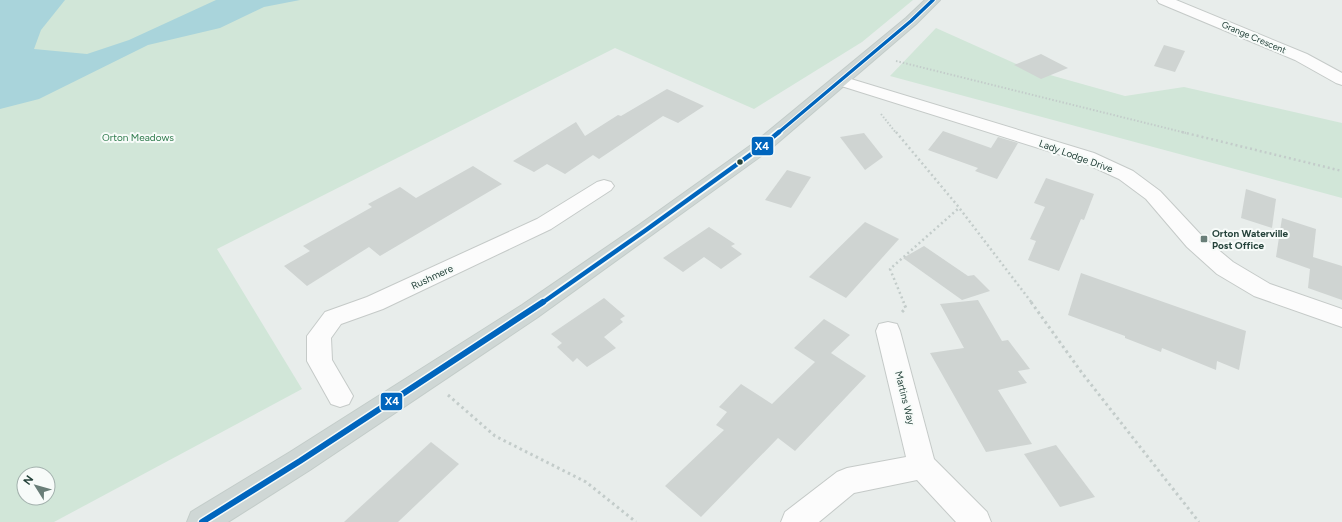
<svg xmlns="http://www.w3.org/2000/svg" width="1342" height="522" font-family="Figtree,sans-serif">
<rect width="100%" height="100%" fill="#e8edeb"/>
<!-- green -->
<g fill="#d1e6d8" fill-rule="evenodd">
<path d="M0 0H913L862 42 754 109 615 48 217 249 302 389 54 522H0ZM24 474H48V498H24Z"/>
<polygon points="936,28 1025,68 1125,96 1184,87 1342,123 1342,198 890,76"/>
</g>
<!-- water -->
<polygon fill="#a9d4db" points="0,0 65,0 41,30 34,49 87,54 129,40 216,0 300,0 264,7 220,28 148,45 39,99 0,109"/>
<!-- building -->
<g fill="#cfd4d2">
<polygon points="1164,45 1185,51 1175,72 1154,66"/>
<polygon points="1041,54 1068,68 1041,79 1014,65"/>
<polygon points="667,89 704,106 678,123 663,116 599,159 593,155 565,174 547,164 534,172 513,161 576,122 585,136 618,115 621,116"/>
<polygon points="943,131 991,148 998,137 1018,143 997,179 975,171 978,168 928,150"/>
<polygon points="864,133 883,157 865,170 840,137"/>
<polygon points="473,166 502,184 380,256 369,247 307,286 284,266 310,251 303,246 372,207 368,204 400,187 416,198"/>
<polygon points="787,170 811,177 791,208 765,200"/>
<polygon points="1046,178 1094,194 1084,220 1081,219 1059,271 1028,260 1036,241 1030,239 1045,207 1034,203"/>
<polygon points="1246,189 1276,199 1272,228 1241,218"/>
<polygon points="1282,218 1316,229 1313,257 1342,266 1342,300 1308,288 1310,269 1276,257"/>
<polygon points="865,222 899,239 846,298 809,277"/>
<polygon points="709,227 735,244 731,246 742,254 721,269 704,257 683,272 663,258"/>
<polygon points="924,246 968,276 974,275 990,291 962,300 903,258"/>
<polygon points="1081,273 1246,331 1239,370 1217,361 1216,370 1162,348 1161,352 1125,338 1125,336 1068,315"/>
<polygon points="604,298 625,316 620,319 623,322 604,337 616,348 587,367 577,358 573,362 557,347 562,343 551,334"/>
<polygon points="978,300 1002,341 1008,340 1030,369 1018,371 1027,383 998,390 1032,444 986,452 930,353 964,348 940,304"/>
<polygon points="824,319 850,335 831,353 866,376 795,451 778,438 701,517 665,486 724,430 716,425 727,412 719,407 741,384 772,404 815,362 794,348"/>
<polygon points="431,442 459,464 398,522 344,522"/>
<polygon points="1056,445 1095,497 1060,507 1024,454"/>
</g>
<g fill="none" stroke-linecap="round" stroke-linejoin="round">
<!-- street casing -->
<g stroke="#c5cac8" stroke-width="2">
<g id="street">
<polygon points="1157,0 1176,0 1307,54 1342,73 1342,85 1336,83 1295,60 1159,3"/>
<polygon points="841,76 1094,153 1133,171 1160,191 1203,237 1233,262 1270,284 1342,309 1342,327 1254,296 1217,274 1187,247 1146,199 1119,179 1080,161 835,84 833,81 835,78"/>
<polygon points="604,180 611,182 614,186 611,190 551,229 383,309 341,324 331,338 332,360 353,396 349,404 340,407 331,404 307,361 307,336 325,312 367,297 537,219 597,182"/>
<polygon points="888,322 897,324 900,331 934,459 987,512 991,522 956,522 917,480 854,493 819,522 781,522 785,512 837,472 847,468 906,457 876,331 879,324"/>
</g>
</g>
<!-- primary casing -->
<g stroke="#c3ccc9" stroke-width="2">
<polygon id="primary" points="925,0 940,0 916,24 768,151 538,317 310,470 228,522 187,522 191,512 290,452 522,305 639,225 754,143 906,18"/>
</g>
<!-- path-far2 -->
<g stroke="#c3ccca" stroke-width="2" stroke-dasharray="1.5 2" stroke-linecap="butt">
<polyline points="896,61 1186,133"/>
<polyline points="881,114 896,133"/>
</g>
<!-- path-far1 -->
<g stroke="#c3ccca" stroke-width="2.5" stroke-dasharray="2 3" stroke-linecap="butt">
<polyline points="896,132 957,205 1032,303"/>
<polyline points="1182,132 1342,171"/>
<polyline points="904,303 890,269 959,208"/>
</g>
<!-- path -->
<g stroke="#c3ccca" stroke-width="3" stroke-dasharray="2.5 3.5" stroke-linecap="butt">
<polyline points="1031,302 1082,373 1199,522"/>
<polyline points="902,312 906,308 903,302"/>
<polyline points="448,395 495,436 586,482 636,522"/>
</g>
<!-- street -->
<use href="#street" fill="#fcfcfc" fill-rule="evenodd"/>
<!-- primary -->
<use href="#primary" fill="#cfd7d5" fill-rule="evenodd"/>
<!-- bus-1-far2 casing -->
<g stroke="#f7fbf9" stroke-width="5.5">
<polyline id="bus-1-far2" points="778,133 911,21 933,0"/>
</g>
<!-- bus-1-far1 casing -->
<g stroke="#f7fbf9" stroke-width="8">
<polyline id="bus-1-far1" points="542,303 646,230 761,147 779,132"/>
</g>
<!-- bus-1 casing -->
<g stroke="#f7fbf9" stroke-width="9">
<polyline id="bus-1" points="202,522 300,461 543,302"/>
</g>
<!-- bus-1-far2 -->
<use href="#bus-1-far2" stroke="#0065bd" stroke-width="3.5"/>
<!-- bus-1-far1 -->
<use href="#bus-1-far1" stroke="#0065bd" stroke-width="4.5"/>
<!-- bus-1 -->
<use href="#bus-1" stroke="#0065bd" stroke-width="6"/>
</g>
<!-- markers -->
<circle fill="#24423a" stroke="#f7fbf9" stroke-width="1.5" cx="740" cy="162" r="3.5"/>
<rect fill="#697e78" stroke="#f7fbf9" stroke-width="1.5" x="1200" y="235" width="8" height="8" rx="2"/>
<g text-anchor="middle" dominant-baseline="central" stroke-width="4" stroke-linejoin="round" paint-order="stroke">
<!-- far-street labels -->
<g font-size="9" fill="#24423a" stroke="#f7fbf9">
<text transform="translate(1254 37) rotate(23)">Grange Crescent</text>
</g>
<!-- park labels -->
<g font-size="10" fill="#2d7a4b" stroke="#f7fbf9">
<text x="138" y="137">Orton Meadows</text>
</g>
<!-- street labels -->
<g font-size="10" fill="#24423a" stroke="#f7fbf9">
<text transform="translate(1076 156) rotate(20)">Lady Lodge Drive</text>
<text transform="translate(432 277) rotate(-25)">Rushmere</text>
<text transform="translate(905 398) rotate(76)">Martins Way</text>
</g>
<!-- poi labels -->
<g font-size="10" font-weight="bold" fill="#24423a" stroke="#f7fbf9" text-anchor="start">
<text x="1212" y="233">Orton Waterville<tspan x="1212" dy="12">Post Office</tspan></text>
</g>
</g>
<g stroke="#f7fbf9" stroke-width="1.5">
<rect x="751" y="136" width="23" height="20" rx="4" fill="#0065bd"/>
<rect x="380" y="392" width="23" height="19" rx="4" fill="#0065bd"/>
</g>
<g font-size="11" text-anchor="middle" font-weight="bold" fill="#fff">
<text x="762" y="150">X4</text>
<text x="392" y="405">X4</text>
</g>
<!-- north arrow -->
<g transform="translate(36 486) rotate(307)"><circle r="19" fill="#f7fbf9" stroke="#a3b1ad"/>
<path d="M0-3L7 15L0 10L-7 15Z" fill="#697e78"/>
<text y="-6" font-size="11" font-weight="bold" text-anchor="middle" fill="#24423a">N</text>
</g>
</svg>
